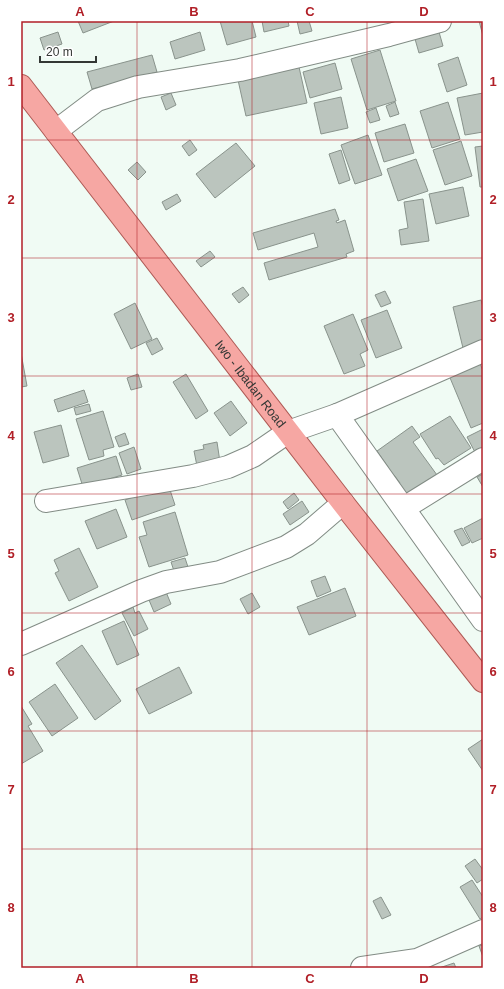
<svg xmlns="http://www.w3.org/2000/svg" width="504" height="989" font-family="Helvetica,sans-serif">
<rect width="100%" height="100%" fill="#f0fbf4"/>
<!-- building -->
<g fill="#bbc5be" stroke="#89938c">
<polygon points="78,21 114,21 83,33"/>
<polygon points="220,21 252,21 256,37 227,45"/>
<polygon points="262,21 288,21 289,26 264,32"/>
<polygon points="297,21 309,21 312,31 300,34"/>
<polygon points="479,21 483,21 483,36"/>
<polygon points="58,32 62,44 44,50 40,38"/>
<polygon points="200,32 205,50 175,59 170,42"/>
<polygon points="439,32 443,46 419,53 415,39"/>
<polygon points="380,50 396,101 367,110 351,59"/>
<polygon points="152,55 157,72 92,89 87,72"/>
<polygon points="458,57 467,85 447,92 438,64"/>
<polygon points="335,63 342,89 310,98 303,72"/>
<polygon points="299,67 307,103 246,116 238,80"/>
<polygon points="171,93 176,105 166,110 161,97"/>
<polygon points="483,93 483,132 465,135 457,98"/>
<polygon points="341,97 348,128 321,134 314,103"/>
<polygon points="395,102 399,114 390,117 386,106"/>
<polygon points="448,102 460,139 432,148 420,111"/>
<polygon points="376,108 380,120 370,123 366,112"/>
<polygon points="405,124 414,153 384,162 375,133"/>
<polygon points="368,135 382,175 355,184 341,145"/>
<polygon points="190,140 197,150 189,156 182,146"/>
<polygon points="461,141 472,176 445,185 433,150"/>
<polygon points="236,143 255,166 215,198 196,174"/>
<polygon points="483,146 483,187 480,187 475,147"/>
<polygon points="341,150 350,180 339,184 329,154"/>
<polygon points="416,159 428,191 398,201 387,169"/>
<polygon points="137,162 146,172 138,180 128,170"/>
<polygon points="463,187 469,216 436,224 429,194"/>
<polygon points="177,194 181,201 166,210 162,202"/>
<polygon points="423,199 429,241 401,245 399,230 408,228 404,202"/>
<polygon points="335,209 339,220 336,221 337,223 345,220 354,251 346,254 347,257 269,280 264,263 318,247 314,233 258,250 253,233"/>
<polygon points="210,251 215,257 201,267 196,261"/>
<polygon points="243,287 249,295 239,303 232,294"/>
<polygon points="385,291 391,303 381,307 375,295"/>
<polygon points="481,300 483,307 483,343 463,348 453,307"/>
<polygon points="135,303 152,339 131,349 114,314"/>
<polygon points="387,310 402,348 376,358 361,320"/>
<polygon points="353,314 368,350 360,354 365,366 344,374 324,326"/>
<polygon points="157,338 163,349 152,355 146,343"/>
<polygon points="21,353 27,386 21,387"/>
<polygon points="479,361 483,371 483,423 471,428 448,373"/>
<polygon points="138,374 142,387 131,390 127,378"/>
<polygon points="186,374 208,411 196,419 173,382"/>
<polygon points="84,390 88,402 58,412 54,400"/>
<polygon points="231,401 247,423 230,436 214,413"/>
<polygon points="89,404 91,411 76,415 74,408"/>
<polygon points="103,411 114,447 103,450 104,456 89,460 76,419"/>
<polygon points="450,416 471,448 444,465 438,458 436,459 420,434"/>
<polygon points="61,425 69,456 43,463 34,432"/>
<polygon points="412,426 420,437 413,442 437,475 409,495 406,492 401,495 395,487 400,483 394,475 389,478 384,471 388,467 377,451"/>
<polygon points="483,429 483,450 476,454 467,437"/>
<polygon points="125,433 129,444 119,447 115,437"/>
<polygon points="217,442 220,462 197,466 194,451 204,449 203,445"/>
<polygon points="134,447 141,469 127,474 119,453"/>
<polygon points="116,456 122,475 83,487 77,468"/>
<polygon points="483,474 483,487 477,477"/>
<polygon points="168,484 175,505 132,520 125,500"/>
<polygon points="294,493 299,500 288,509 283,502"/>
<polygon points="302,501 309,512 290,525 283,514"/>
<polygon points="116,509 127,537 97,549 85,521"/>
<polygon points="175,512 188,555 149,567 139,537 147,535 143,522"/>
<polygon points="483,518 483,538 472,543 464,528"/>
<polygon points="462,528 470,542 462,546 454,531"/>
<polygon points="79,548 98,587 69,601 55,573 59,571 54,560"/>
<polygon points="185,558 189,570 175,574 171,562"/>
<polygon points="325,576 331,591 317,597 311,581"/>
<polygon points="345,588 356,616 309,635 297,607"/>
<polygon points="166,592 171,604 154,612 149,600"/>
<polygon points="252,593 260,607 248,614 240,599"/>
<polygon points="133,607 135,613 139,611 148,629 134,636 122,613"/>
<polygon points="124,621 139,655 117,665 102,631"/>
<polygon points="82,645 121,701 95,720 56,663"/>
<polygon points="179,667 192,693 149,714 136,689"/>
<polygon points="55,684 78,718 52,736 29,702"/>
<polygon points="21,706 32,724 28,726 43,751 21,764"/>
<polygon points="483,739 483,771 468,749"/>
<polygon points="475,859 483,870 483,879 477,883 465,866"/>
<polygon points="472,880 483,897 483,917 480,919 460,887"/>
<polygon points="381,897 391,915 382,919 373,901"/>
<polygon points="483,945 483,957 479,946"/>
<polygon points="454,963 456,968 439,968"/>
</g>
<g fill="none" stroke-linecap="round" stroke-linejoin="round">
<!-- minor casing -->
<g stroke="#828c85" stroke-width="24">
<g id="minor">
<polyline points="56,131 97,100 138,87 240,70 389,35 440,21"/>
<polyline points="337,415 483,620"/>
<polyline points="46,501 193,476 228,467 253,456 288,432 337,415 483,351"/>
<polyline points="404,508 483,459"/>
<polyline points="21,644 141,591 166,582 220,572 286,547 307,534 343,503"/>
<polyline points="362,968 417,960 483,931"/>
</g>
</g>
<!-- major casing -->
<g stroke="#ae5a55" stroke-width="24">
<g id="major">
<path id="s1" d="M21 86 343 503 483 681"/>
</g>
</g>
<!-- minor -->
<use href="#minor" stroke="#fff" stroke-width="22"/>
<!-- major -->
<use href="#major" stroke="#f6a7a3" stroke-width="22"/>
</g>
<!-- grid -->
<path fill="none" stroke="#b11f27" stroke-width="1" stroke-opacity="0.55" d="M137 21V968M252 21V968M367 21V968M21 140H483M21 258H483M21 376H483M21 494H483M21 613H483M21 731H483M21 849H483"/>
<g text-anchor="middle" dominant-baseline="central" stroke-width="4" stroke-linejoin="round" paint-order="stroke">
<!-- street labels -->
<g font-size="13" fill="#343835" stroke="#fff">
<text stroke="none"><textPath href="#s1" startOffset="376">Iwo - Ibadan Road</textPath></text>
</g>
</g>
<!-- border -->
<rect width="504" height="989" fill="none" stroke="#ffffff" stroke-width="44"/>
<!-- scale -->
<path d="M40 56v6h56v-6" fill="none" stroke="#343835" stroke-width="2"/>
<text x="46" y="56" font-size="12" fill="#343835" stroke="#ffffff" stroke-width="3" paint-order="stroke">20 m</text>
<rect x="22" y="22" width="460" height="945" fill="none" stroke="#b11f27" stroke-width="1.5"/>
<g font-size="13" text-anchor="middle" font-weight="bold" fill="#b11f27">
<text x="80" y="16">A</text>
<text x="194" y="16">B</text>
<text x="310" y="16">C</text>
<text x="424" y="16">D</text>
<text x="11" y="86">1</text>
<text x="493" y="86">1</text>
<text x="11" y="204">2</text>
<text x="493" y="204">2</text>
<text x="11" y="322">3</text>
<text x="493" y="322">3</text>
<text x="11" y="440">4</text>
<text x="493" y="440">4</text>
<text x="11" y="558">5</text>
<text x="493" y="558">5</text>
<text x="11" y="676">6</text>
<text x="493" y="676">6</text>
<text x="11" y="794">7</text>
<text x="493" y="794">7</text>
<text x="11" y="912">8</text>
<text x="493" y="912">8</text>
<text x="80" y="983">A</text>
<text x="194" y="983">B</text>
<text x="310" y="983">C</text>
<text x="424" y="983">D</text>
</g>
</svg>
